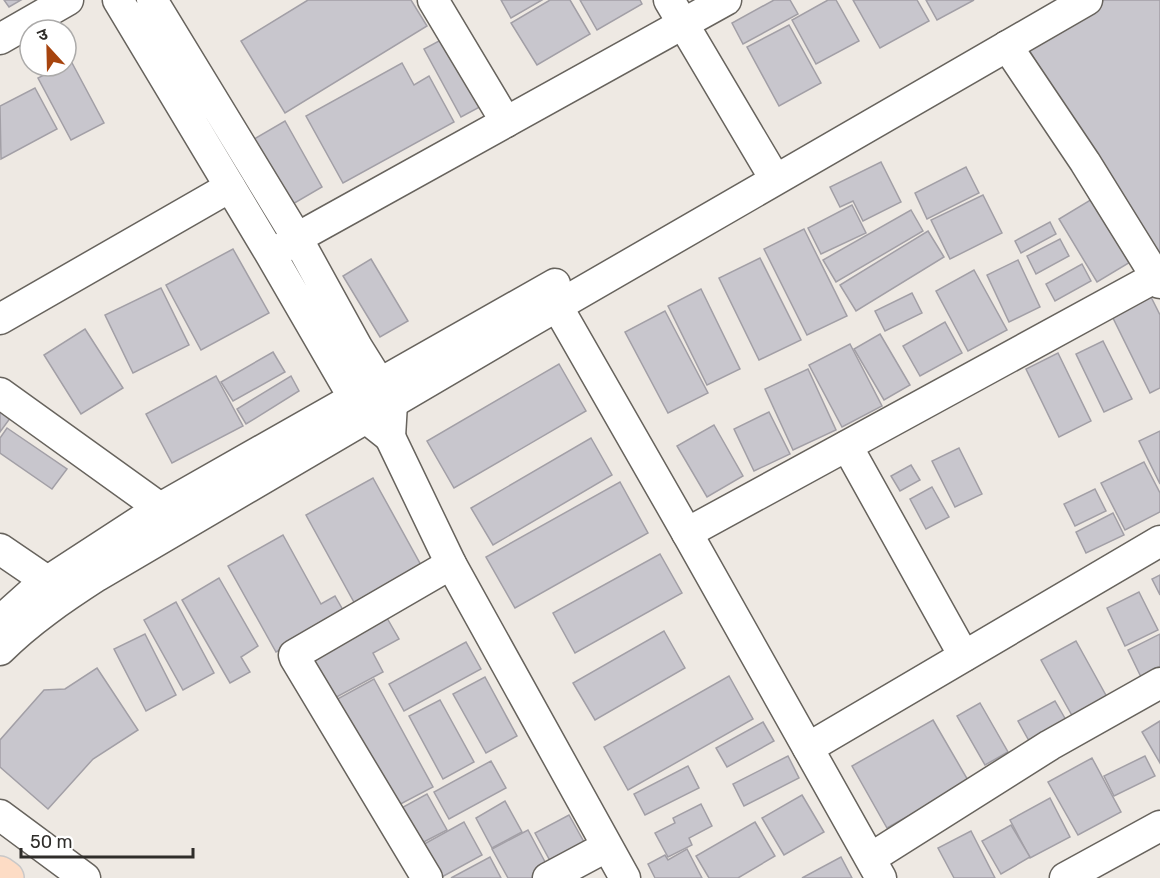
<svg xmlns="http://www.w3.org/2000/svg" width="1160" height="878" font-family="Rubik,'Noto Sans Devanagari',sans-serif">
<rect width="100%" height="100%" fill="#eee9e3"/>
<!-- building -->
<g fill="#c8c6cd" stroke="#a29fa6" stroke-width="1.5">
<polygon points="4,0 21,0 9,7"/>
<polygon points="308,0 411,0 427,26 285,113 241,41"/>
<polygon points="501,0 542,0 511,18"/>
<polygon points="550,0 570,0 590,34 537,65 511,23"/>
<polygon points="580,0 640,0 642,4 597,30"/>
<polygon points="774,0 790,0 798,14 743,44 732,23"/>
<polygon points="828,0 836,0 859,41 816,64 792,20"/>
<polygon points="853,0 917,0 929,21 880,48"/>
<polygon points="926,0 974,0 937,20"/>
<polygon points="1104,0 1160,0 1160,269 1025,43"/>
<polygon points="789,25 821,83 779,106 747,47"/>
<polygon points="452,34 489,102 461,117 424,49"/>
<polygon points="71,61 104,123 71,140 38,78 61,66 66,66 66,63"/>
<polygon points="402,63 414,85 429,76 454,122 343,183 306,116"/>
<polygon points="35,88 57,129 1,159 0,106"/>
<polygon points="285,121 322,187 286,208 249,142"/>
<polygon points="881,162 901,202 863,221 853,201 840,207 830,187"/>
<polygon points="966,167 979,193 927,219 915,193"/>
<polygon points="1102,193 1132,261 1097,282 1059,219"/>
<polygon points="983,195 1002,233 950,259 931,220"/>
<polygon points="852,205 866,233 821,254 808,228"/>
<polygon points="911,210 923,231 836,282 823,260"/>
<polygon points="1050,222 1056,234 1021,253 1015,241"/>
<polygon points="804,229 847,316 807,335 764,249"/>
<polygon points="928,231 944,257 856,311 840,285"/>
<polygon points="1060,239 1069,256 1036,274 1027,256"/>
<polygon points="233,249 269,313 201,350 166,285"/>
<polygon points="760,258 801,340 759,360 719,278"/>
<polygon points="371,259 408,321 380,337 343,276"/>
<polygon points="1018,260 1040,307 1009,322 987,275"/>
<polygon points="1082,264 1091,281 1055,301 1046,284"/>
<polygon points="974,270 1007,330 968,351 936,291"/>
<polygon points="161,288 189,345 133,373 105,315"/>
<polygon points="701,289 740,369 707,385 668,306"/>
<polygon points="912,293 922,313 885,331 875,311"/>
<polygon points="1151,297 1160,315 1160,388 1150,393 1112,316"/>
<polygon points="665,311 708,393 668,413 625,332"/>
<polygon points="945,322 962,353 920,376 903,346"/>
<polygon points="85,329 123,388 81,414 44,355"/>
<polygon points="880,334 910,385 884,400 854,349"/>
<polygon points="1103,341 1132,399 1104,412 1076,354"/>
<polygon points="850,344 882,406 842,427 809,365"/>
<polygon points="273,352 285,372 233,401 221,382"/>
<polygon points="1058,353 1091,421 1059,437 1026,369"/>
<polygon points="559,364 586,411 454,488 427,441"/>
<polygon points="808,369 836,430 793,450 765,389"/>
<polygon points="216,376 243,426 172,463 146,414"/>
<polygon points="291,376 299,391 246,424 237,409"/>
<polygon points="0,409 11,417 0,432"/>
<polygon points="769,412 790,454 754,471 734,429"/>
<polygon points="714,425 743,476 707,497 677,446"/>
<polygon points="7,428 67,469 52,489 0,453 0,438"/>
<polygon points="1160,431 1160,484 1139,441"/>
<polygon points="591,438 612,475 493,545 471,508"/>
<polygon points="959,448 982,494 955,507 932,461"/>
<polygon points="1144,462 1160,493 1160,512 1125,530 1101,483"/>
<polygon points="911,465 920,480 900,491 891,476"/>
<polygon points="373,478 422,567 355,604 306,515"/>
<polygon points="620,482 648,533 515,608 486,557"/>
<polygon points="932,487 949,517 926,529 910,499"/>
<polygon points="1095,489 1106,511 1075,526 1064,504"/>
<polygon points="1113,513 1124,535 1086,553 1076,532"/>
<polygon points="283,535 321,604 335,596 348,619 297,640 276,652 228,566"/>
<polygon points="660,554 682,593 575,653 553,613"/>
<polygon points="1160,575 1160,595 1152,579"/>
<polygon points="219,578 258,646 241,657 250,672 230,683 182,600"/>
<polygon points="1139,592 1158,630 1125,646 1107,608"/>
<polygon points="176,602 214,673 183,690 144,620"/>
<polygon points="387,618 399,639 373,653 383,672 331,700 310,661"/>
<polygon points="664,631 685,668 595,720 573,683"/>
<polygon points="145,634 176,695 146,711 114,649"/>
<polygon points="1160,634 1160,667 1141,677 1128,650"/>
<polygon points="1076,641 1108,699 1074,719 1041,660"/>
<polygon points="466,642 481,669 404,711 389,684"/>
<polygon points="97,668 138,730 93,759 48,809 0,767 0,740 44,690 65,689"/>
<polygon points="729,676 753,719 628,790 604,747"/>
<polygon points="485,677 517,736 486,753 453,694"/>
<polygon points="374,679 433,787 391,809 332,702"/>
<polygon points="440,700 474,762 443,779 409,716"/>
<polygon points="1055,701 1070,727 1033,748 1018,721"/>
<polygon points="980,703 1008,752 985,765 957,716"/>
<polygon points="933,720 969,782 887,828 852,766"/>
<polygon points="1160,721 1160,763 1142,732"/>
<polygon points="763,722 774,741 727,767 716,748"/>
<polygon points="788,756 799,778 744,806 733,784"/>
<polygon points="1145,756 1155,776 1114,796 1104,776"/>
<polygon points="1092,758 1121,812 1078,835 1048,782"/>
<polygon points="491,761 506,788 449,819 434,792"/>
<polygon points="688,766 699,788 645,815 634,794"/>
<polygon points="427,794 447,830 416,846 396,811"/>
<polygon points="802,795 824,832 784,855 762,818"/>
<polygon points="1050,798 1070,837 1030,858 1010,820"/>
<polygon points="505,801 522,832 492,848 476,818"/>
<polygon points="701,804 712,826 689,838 692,845 668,857 655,833 675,823 673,818"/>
<polygon points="569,815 589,851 555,870 535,833"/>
<polygon points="464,822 482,855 440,878 417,848"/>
<polygon points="755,822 775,856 738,878 709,878 696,856"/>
<polygon points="1011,825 1030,857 1001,874 982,841"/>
<polygon points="528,830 552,875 546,878 508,878 492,849"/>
<polygon points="971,831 995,878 954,878 938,848"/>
<polygon points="687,849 702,878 655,878 648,864 665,855 668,860"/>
<polygon points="490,857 501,878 451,878"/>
<polygon points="841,857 852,878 802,878"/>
</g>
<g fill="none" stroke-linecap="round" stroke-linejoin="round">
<!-- minor casing -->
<g stroke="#67635d" stroke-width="33">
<g id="minor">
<polyline points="118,0 271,255 348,388 366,418 390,437 392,403 357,347 297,238 152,0"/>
<polyline points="433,0 506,122"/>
<polyline points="669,0 775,179"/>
<polyline points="0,39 68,0"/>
<polyline points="1007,46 1085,162 1160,283"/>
<polyline points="281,249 297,238 726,0"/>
<polyline points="557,306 687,533 881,878"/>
<polyline points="0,319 230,187"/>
<polyline points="0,393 160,508"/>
<polyline points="390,437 451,564 625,878"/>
<polyline points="847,446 964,656"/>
<polyline points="687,533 1156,277"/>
<polyline points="0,549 47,581"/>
<polyline points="0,621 37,588 160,508 555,284"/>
<path d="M0 650C29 621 63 598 97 576L533 320 1087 0"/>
<polyline points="808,748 1160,541"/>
<polyline points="0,815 85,878"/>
<polyline points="871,858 1050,745 1160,683"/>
<polyline points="427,878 295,658 294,655 451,564"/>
<polyline points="548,878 606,847"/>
<polyline points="1065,878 1160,826"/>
</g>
</g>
<!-- major casing -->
<g stroke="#c9c8c8" stroke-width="36">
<polyline id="major" points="0,873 7,878"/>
</g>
<!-- minor -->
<use href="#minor" stroke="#fff" stroke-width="30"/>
<!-- major -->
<use href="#major" stroke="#fddcc5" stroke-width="33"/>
</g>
<!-- north arrow -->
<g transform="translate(48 48) rotate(338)"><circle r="28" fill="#ffffff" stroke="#acabaa" stroke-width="1.5"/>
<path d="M0-4.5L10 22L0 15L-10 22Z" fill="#a7440e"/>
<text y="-9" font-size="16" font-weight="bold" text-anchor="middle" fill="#2f2d2a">उ</text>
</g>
<!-- scale -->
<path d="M21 848v9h172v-9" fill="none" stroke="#2f2d2a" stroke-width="3"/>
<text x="30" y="848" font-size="18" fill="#2f2d2a" stroke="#ffffff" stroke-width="4.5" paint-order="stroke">50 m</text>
</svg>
